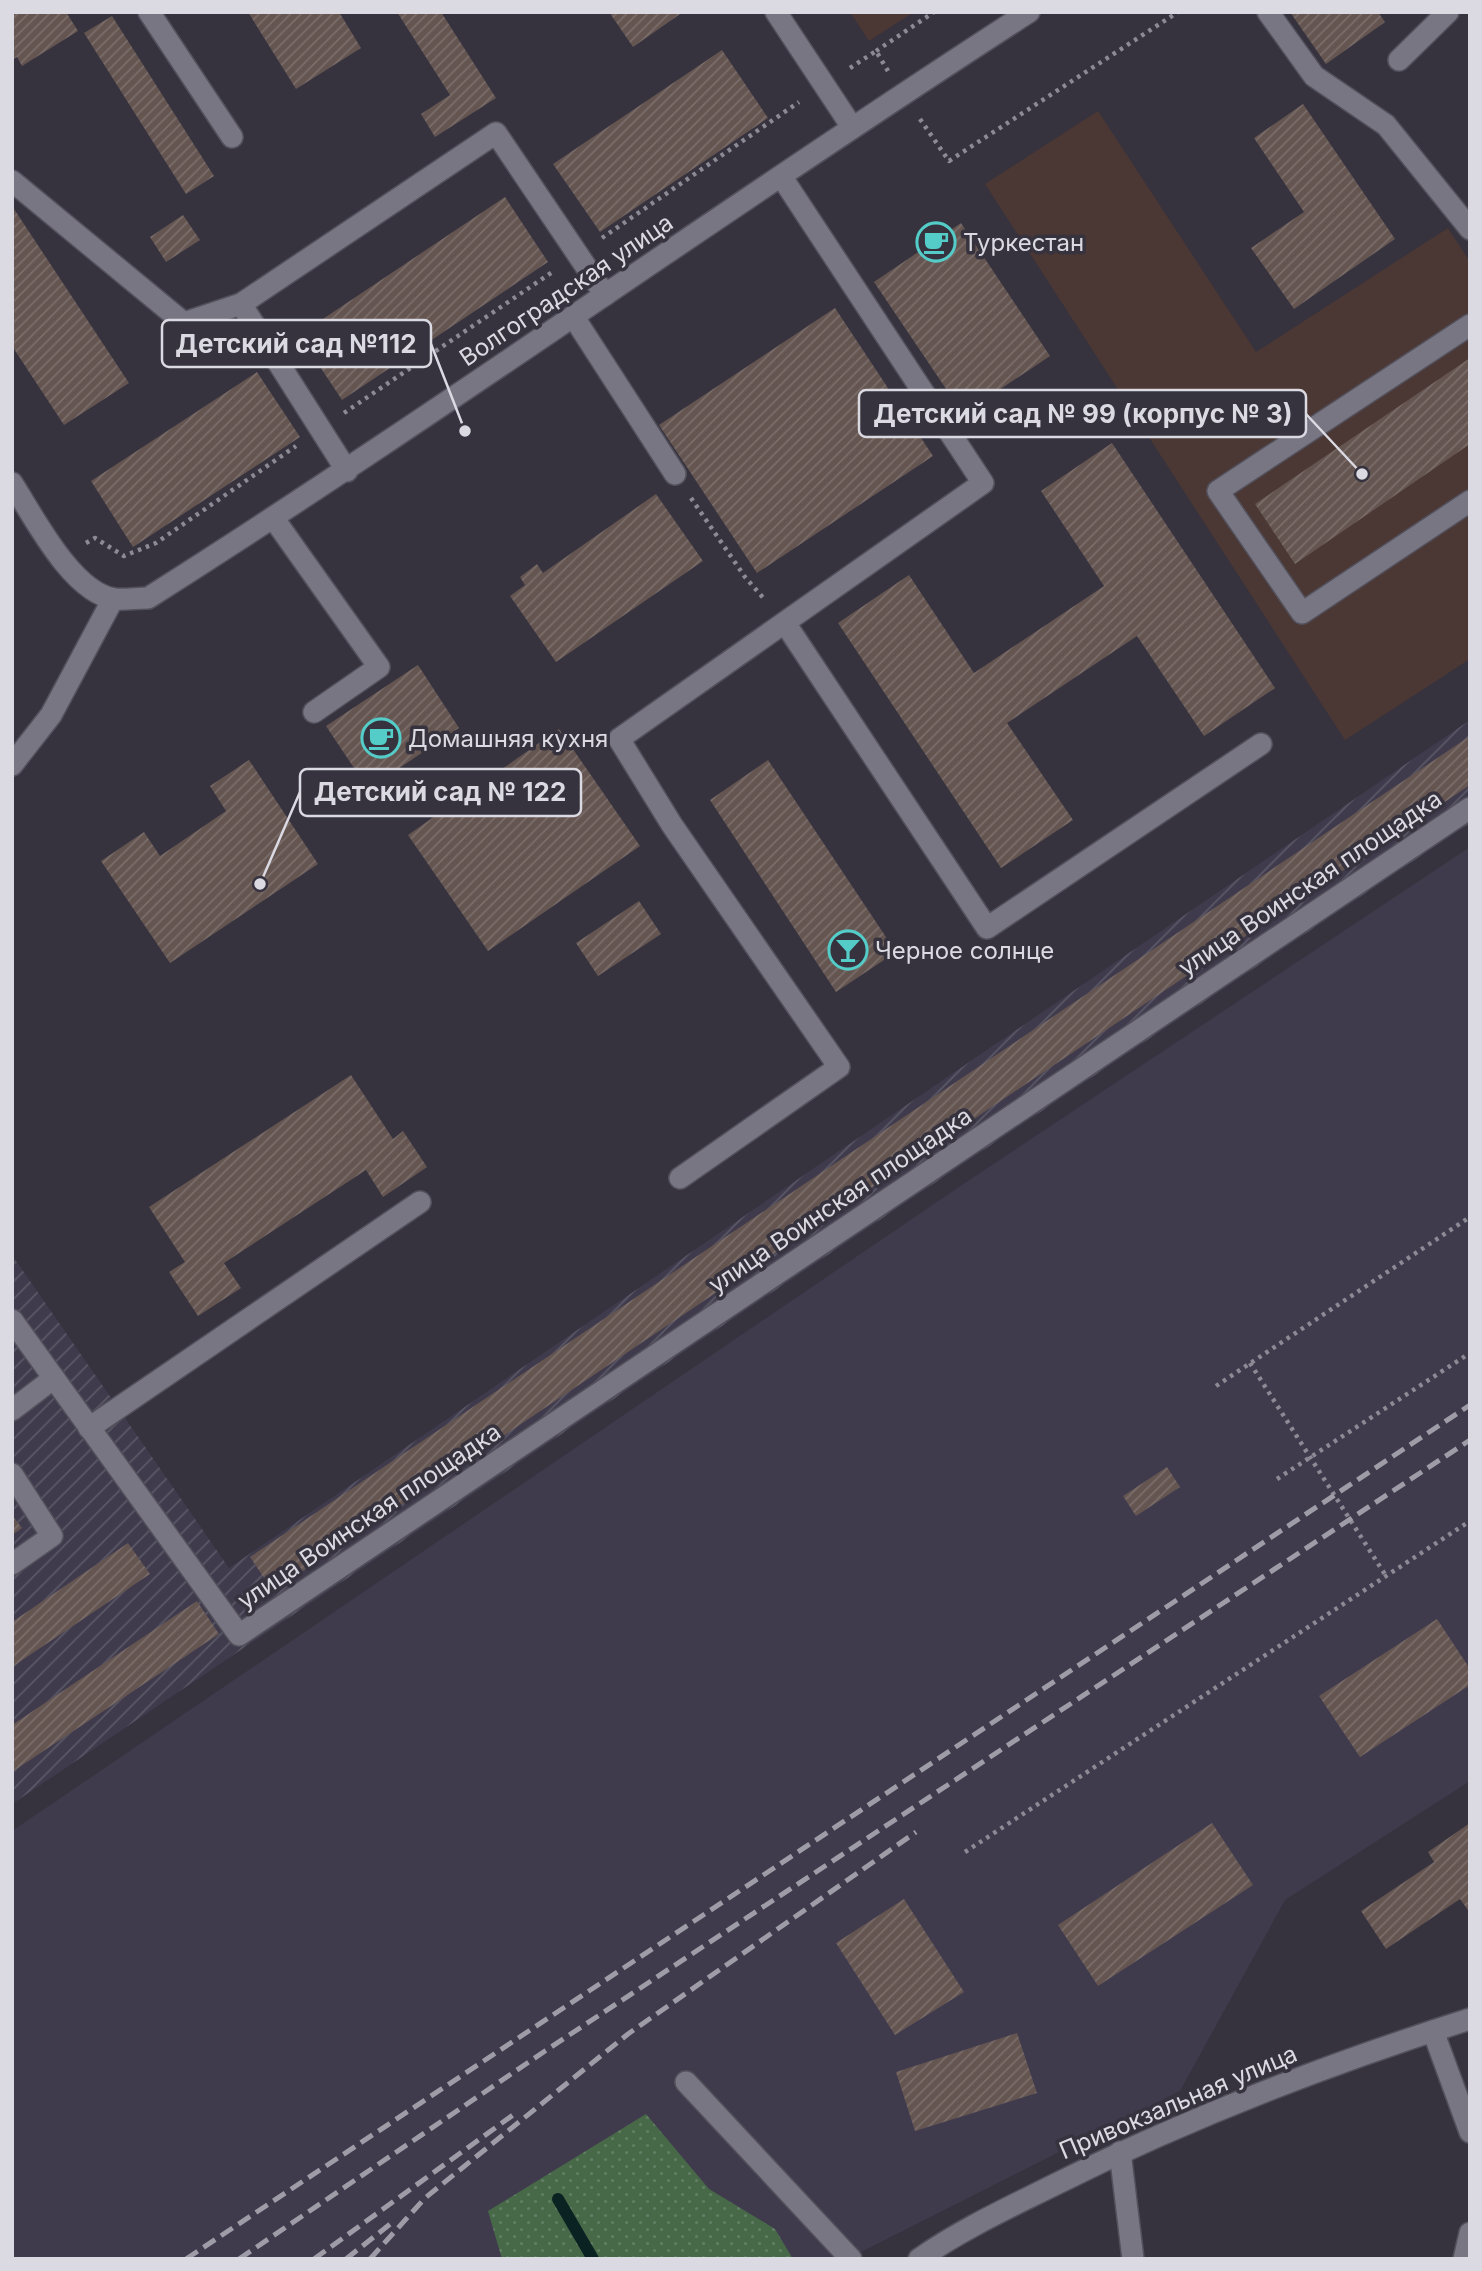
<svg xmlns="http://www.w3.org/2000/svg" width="1482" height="2271" font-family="Inter,sans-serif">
<defs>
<pattern id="industrial-furrows" width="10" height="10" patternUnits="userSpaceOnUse" patternTransform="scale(1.75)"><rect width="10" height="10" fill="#3f3b4d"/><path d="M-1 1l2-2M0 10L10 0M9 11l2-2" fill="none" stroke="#5a5766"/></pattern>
<pattern id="grass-dots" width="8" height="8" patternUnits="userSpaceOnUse" patternTransform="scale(1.75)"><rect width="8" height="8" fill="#476948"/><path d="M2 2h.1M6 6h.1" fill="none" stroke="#617e62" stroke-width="1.8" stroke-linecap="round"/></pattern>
<pattern id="building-hatch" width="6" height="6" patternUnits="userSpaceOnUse" patternTransform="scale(1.75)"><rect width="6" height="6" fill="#645551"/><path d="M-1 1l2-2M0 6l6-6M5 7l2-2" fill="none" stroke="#7a6d6a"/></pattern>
</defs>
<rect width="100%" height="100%" fill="#36333f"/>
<!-- built -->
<polygon fill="#3f3b4d" points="1470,847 1470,1781 1285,1900 1180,2091 847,2259 12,2259 12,1831 956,1189"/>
<!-- industrial -->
<polygon fill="url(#industrial-furrows)" points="1470,720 1470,823 12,1804 12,1255 229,1568"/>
<!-- education -->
<g fill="#4b3733">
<polygon points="850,12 914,12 869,41"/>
<polygon points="1098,111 1256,352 1448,228 1470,262 1470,659 1345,740 985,184"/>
</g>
<!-- grass -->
<polygon fill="url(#grass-dots)" points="646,2114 709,2189 775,2229 793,2259 502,2259 488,2211"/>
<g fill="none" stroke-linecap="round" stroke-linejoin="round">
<!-- stream -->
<polyline stroke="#0b2223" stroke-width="12" points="558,2199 593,2259"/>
</g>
<!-- building -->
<g fill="url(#building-hatch)">
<polygon points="12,12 66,12 78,31 22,66 17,57 12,60"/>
<polygon points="248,12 339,12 361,48 296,89"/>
<polygon points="397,12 441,12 496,98 435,137 421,114 450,95"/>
<polygon points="609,12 683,12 633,47"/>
<polygon points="1290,12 1378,12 1385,22 1326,64"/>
<polygon points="112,16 214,176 186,194 84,33"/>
<polygon points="722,50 768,118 600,232 553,164"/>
<polygon points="1303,104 1395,239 1294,309 1251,248 1304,212 1254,138"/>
<polygon points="505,197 548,262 342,400 299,335"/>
<polygon points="12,206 129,383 64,425 12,346"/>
<polygon points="183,215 200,240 166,262 150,237"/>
<polygon points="961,223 1050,356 963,414 874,282"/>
<polygon points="835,308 933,456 757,573 659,425"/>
<polygon points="1470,358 1470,444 1295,564 1255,504"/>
<polygon points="257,372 300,437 133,547 91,481"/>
<polygon points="1112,443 1275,688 1204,736 1137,636 1007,723 1073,820 1001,868 838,623 909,575 974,673 1104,586 1041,491"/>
<polygon points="656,494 703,561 556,662 510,596 525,585 520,577 537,564 543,573"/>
<polygon points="418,665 459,728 368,789 326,726"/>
<polygon points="559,729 640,846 488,951 408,835"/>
<polygon points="1470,736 1470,785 273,1591 250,1557"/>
<polygon points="249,760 318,864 170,963 101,861 144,832 160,856 226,811 210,786"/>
<polygon points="768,760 896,952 836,992 710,800"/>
<polygon points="639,901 661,934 598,976 576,943"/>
<polygon points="351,1075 393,1139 403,1131 427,1167 383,1197 366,1170 224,1263 241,1288 198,1316 169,1272 185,1262 149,1207"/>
<polygon points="1167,1467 1180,1487 1136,1516 1123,1496"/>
<polygon points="12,1515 22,1528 12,1535"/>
<polygon points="128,1543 150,1574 12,1667 12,1622"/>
<polygon points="197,1601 219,1634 12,1772 12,1725"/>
<polygon points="1437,1619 1470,1669 1470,1685 1360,1757 1319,1696"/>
<polygon points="1212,1823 1253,1885 1098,1986 1058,1925"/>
<polygon points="1470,1823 1470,1913 1460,1899 1386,1949 1361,1911 1434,1862 1428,1852"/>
<polygon points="904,1899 964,1992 895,2035 836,1943"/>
<polygon points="1017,2033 1037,2093 915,2131 896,2072"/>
</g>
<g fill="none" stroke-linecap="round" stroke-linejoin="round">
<!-- lane casing -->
<g stroke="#52505b" stroke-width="24">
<g id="lane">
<polyline points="149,12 232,137"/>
<polyline points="1268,12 1314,76 1386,125 1470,229"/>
<polyline points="1399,60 1448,12"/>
<polyline points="12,181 184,323 241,304 347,471"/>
<polyline points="241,304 496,133 605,295"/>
<polyline points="573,316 675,474"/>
<polyline points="1470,325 1218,491 1302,613 1470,501"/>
<polyline points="274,519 379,667 314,712"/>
<polyline points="785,623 987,928 1261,744"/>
<polyline points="680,1178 839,1067 672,825 619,739 983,483 781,176"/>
<polyline points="12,1320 239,1635 1470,808"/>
<polyline points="12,1410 54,1378"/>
<polyline points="89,1428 420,1202"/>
<polyline points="12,1474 52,1536 12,1564"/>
<polyline points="1433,2031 1470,2132"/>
<polyline points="686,2082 851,2259"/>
<polyline points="1464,2259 1470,2233"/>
</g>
</g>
<!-- street casing -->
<g stroke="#52505b" stroke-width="24">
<g id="street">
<polyline points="776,12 852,127"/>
<path d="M12 483C34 517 72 593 115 599 125 600 137 598 148 598 446 409 732 203 1029 12"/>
<polyline points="12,765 51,715 113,599"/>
<polyline points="1120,2152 1133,2259"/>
<path d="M919 2259C962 2229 1008 2208 1054 2185 1188 2118 1328 2064 1470 2019"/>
</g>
</g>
<!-- path -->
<g stroke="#8c8a94" stroke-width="4.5" stroke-dasharray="3.5 5" stroke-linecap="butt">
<polyline points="876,51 934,12"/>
<polyline points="850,68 876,51 888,71"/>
<polyline points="920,119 949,161 1178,12"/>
<polyline points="602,238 799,102"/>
<polyline points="344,413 554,271"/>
<polyline points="691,498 745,577 766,601"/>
<polyline points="86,543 95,538 124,556 156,543 296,446"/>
<polyline points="1250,1363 1386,1576"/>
<polyline points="1216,1386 1470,1217"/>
<polyline points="1277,1479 1470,1353"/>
<polyline points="965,1852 1470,1521"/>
</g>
<!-- lane -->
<use href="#lane" stroke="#797684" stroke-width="21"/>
<!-- street -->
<use href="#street" stroke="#797684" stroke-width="21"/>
<!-- rail -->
<g stroke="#9e9ca6" stroke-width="5" stroke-dasharray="14 7" stroke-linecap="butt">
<polyline points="186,2259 1470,1405"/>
<polyline points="239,2259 545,2051 1470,1440"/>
<polyline points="314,2259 513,2115"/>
<polyline points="346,2259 394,2221"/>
<polyline points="370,2259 425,2198 628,2034 916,1832"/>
</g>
</g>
<!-- icons -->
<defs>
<g id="cafe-ring" transform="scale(2.0125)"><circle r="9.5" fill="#36333f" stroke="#54cdc8" stroke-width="1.5"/><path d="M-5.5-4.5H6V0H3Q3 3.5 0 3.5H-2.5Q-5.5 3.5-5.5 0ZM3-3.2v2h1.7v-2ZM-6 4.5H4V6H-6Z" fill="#54cdc8"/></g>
<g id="bar-ring" transform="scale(2.0125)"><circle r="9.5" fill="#36333f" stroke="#54cdc8" stroke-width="1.5"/><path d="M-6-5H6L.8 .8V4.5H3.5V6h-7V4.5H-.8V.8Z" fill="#54cdc8"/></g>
</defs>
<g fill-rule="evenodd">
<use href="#cafe-ring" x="936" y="242"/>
<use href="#cafe-ring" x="381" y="738"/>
<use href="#bar-ring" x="848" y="950"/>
</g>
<g text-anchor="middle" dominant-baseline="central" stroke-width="7" stroke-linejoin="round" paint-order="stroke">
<!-- poi labels -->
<g font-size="24" fill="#dbdae2" stroke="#36333f" text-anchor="start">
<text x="963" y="242">Туркестан</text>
<text x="408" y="738">Домашняя кухня</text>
<text x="875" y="950">Черное солнце</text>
</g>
<!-- street labels -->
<g font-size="24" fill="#dbdae2" stroke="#36333f">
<text transform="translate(566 290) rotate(-34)">Волгоградская улица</text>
<text transform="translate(1310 883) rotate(-34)">улица Воинская площадка</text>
<text transform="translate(840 1200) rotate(-34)">улица Воинская площадка</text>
<text transform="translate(369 1516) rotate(-34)">улица Воинская площадка</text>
<text transform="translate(1178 2102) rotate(-23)">Привокзальная улица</text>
</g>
</g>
<!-- callouts -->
<path fill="none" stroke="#dbdae2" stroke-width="2.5" d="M465 431L431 344M1362 474L1306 414M260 884L300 792"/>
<g fill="#dbdae2" stroke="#36333f" stroke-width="2.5">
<circle cx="465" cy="431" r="7"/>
<circle cx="1362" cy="474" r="7"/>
<circle cx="260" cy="884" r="7"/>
</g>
<g fill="#36333f" stroke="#dbdae2" stroke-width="2.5">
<rect x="162" y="320" width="269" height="47" rx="7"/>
<rect x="859" y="390" width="447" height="47" rx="7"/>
<rect x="300" y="769" width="281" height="47" rx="7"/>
</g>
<g font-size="26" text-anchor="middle" font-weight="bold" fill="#dbdae2">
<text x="296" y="353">Детский сад №112</text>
<text x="1083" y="423">Детский сад № 99 (корпус № 3)</text>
<text x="440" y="801">Детский сад № 122</text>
</g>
<!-- border -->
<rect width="1482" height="2271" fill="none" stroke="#dbdae2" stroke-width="28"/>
</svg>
